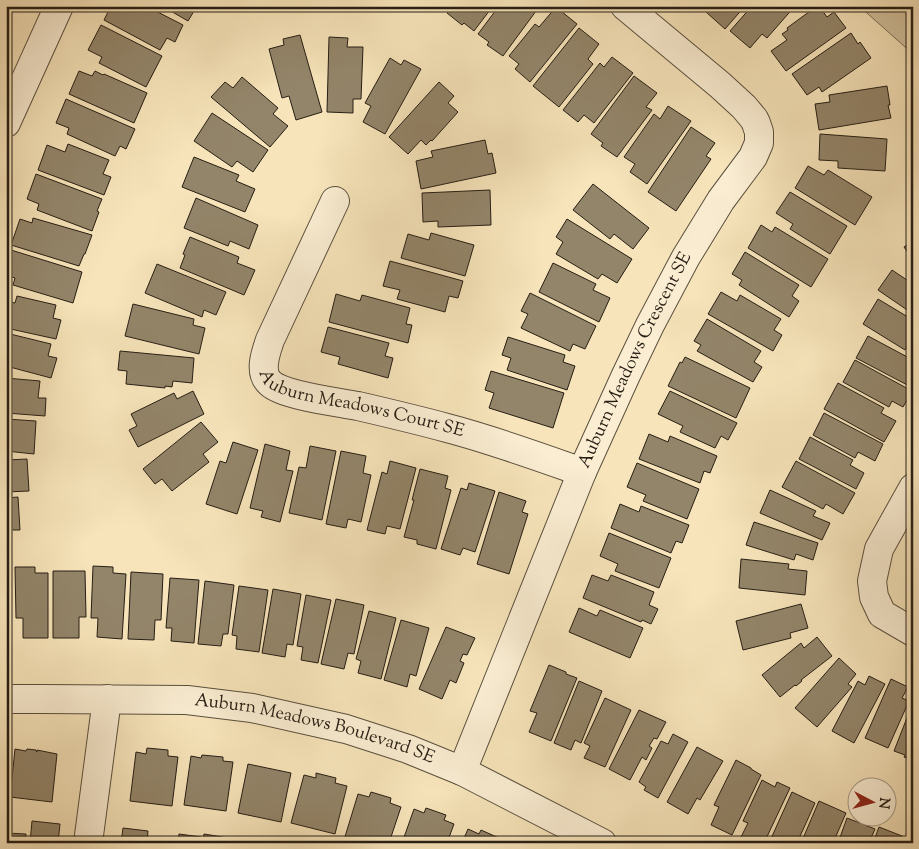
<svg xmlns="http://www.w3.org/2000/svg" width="919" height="849" font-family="'Sorts Mill Goudy',serif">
<rect width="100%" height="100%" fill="#f7e4ba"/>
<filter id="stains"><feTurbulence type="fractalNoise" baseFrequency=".004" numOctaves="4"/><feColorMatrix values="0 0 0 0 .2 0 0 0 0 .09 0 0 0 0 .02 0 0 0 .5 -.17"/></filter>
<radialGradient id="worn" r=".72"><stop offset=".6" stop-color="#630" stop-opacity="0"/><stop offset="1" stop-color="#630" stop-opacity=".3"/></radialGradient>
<!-- green -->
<polygon fill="#d3c29e" stroke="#7c7059" points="859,6 913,6 913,54"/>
<!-- building -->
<g fill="#93856a" stroke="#261e14">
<polygon points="111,6 146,6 183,25 175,42 167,38 160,50 104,20"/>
<polygon points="162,6 197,6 188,21"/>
<polygon points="452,6 493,6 474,31 464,23 462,25 447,13"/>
<polygon points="499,6 538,6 539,7 503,56 487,45 489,42 478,34"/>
<polygon points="711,6 745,6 725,29 706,12"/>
<polygon points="752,6 795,6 767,38 762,34 750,48 730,31"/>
<polygon points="817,6 819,6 827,17 834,12 846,28 786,71 771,51 787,40 782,34 788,30 787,28"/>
<polygon points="556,7 577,24 530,82 515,69 519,64 509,56 535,24 539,27"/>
<polygon points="101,25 162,56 146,87 99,63 102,57 88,50"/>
<polygon points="579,28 599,44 588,59 593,64 559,107 533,86"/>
<polygon points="851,33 858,44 860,42 871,58 822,92 819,87 807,95 792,74"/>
<polygon points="300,35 322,112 296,120 289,96 282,98 269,49 284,45 283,39"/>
<polygon points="329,37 348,38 347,47 363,47 361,99 353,99 353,113 327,112"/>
<polygon points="612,57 633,73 594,123 584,115 578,122 563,110 600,63 604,67"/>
<polygon points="390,58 401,65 404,60 421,69 385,134 363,122 371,106 365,103"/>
<polygon points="79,71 92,76 95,71 103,75 104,74 147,93 134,123 69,94"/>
<polygon points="634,76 657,93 646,107 652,110 617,157 601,146 603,143 591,134"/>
<polygon points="242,77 278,108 273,114 288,126 270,147 211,97 225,82 233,88"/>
<polygon points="439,82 454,96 448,103 458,112 432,141 431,140 426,145 421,140 408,154 389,137"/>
<polygon points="887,86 890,105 888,105 891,118 819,130 815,104 830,102 829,95"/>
<polygon points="66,99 135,129 126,149 120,146 115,156 67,134 69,128 56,123"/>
<polygon points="668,106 691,121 647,184 630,172 635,164 624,157 654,114 660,119"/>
<polygon points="212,113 268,150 253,172 237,161 232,167 194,141"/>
<polygon points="691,127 715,143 706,156 711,159 676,211 648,192"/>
<polygon points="820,134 887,139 885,171 838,168 838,161 819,160"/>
<polygon points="485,140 488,154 492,153 496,173 421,189 416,161 433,157 431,151"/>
<polygon points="68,144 109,160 103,174 111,177 104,195 38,170 47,145 65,152"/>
<polygon points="194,157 239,175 236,181 255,189 245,212 182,187"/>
<polygon points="808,166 824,175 828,170 872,197 855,225 795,188"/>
<polygon points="36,174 102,199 97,211 99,212 92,231 37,210 39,204 27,199"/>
<polygon points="593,184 649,228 633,249 614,234 610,239 573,210"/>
<polygon points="490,190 491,225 438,227 438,221 423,222 422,193"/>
<polygon points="790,192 847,226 830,254 790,229 793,224 776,213"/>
<polygon points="196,198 258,225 249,249 230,241 228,246 184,228"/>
<polygon points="33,218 92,235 85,254 84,254 79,266 11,245 20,219 32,223"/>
<polygon points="567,219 632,259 617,283 602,274 598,279 556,254 563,242 556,237"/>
<polygon points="761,225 772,232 775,227 828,259 811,287 748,248"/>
<polygon points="431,233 474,245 465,276 401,258 408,234 429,240"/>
<polygon points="190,237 239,257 237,263 255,270 244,295 180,268 185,255 183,254"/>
<polygon points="913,241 913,260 904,247"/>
<polygon points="11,250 82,272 73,303 13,285 15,278 6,275 6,264"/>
<polygon points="745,252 799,285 792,296 799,301 789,317 739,285 742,280 732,274"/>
<polygon points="390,261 463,281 458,298 449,296 445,312 397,299 400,290 383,286"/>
<polygon points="553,263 596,284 593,290 610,298 599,322 539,292"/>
<polygon points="157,264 226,292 216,315 204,310 202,317 145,293"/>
<polygon points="892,270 913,284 913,314 878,290"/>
<polygon points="721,292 737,301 740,295 781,319 774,330 782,335 773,351 708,314"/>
<polygon points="530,293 596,326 585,349 573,344 570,351 521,328 528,314 521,311"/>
<polygon points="336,294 360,301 362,295 410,308 406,324 412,325 408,343 329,322"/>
<polygon points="17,296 56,305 53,318 61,320 56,339 6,328 6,301 15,303"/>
<polygon points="878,299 913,320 913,348 908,345 905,350 863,324"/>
<polygon points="133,304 194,319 193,325 205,328 199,354 125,336"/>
<polygon points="707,319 761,351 754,362 762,367 753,382 697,351 701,345 694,341"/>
<polygon points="328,327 389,343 385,356 393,358 388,378 338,364 340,357 321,352"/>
<polygon points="6,333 51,344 48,356 57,358 51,378 6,366"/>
<polygon points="868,336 913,360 910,366 913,367 913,388 856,358"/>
<polygon points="508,337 565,355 563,362 575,366 567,390 507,370 511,358 502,355"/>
<polygon points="120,351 194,358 192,383 173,381 172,387 165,386 165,388 126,384 127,371 118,370"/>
<polygon points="685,357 750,388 736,418 668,386 680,362 682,363"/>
<polygon points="855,360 912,391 903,407 892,401 889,407 843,382"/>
<polygon points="491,371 564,393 553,428 489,408 494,393 485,390"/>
<polygon points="6,378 40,381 38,398 46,398 45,416 6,413"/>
<polygon points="838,383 884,408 881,413 896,421 884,442 824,409"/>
<polygon points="193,391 204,414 138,447 129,430 137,426 131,414 174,393 177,399"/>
<polygon points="670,391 737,423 728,440 721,436 715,448 680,432 683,426 658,414"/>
<polygon points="824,413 883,444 875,461 858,452 855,458 813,435"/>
<polygon points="6,419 36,421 34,454 6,451"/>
<polygon points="201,422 218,442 203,454 209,462 172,491 162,479 155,484 143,469"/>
<polygon points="649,434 668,442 670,436 717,456 710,473 704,471 700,483 639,459"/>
<polygon points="810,437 853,460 850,465 864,473 856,489 799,459"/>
<polygon points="233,442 258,450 237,514 206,504 220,461 226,463"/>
<polygon points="265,444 290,451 286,470 293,471 280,522 261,517 263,511 250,508"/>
<polygon points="310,446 336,451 322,520 289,513 299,467 306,468"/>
<polygon points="341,451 366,456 363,473 371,475 361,522 348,519 346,528 326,524"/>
<polygon points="27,459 29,491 6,492 6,460"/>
<polygon points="390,461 416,468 400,529 387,526 385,534 367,530 382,472 387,474"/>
<polygon points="796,461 855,493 843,514 826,504 823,509 782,487"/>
<polygon points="637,463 699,489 687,519 643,501 646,495 627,487"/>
<polygon points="420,469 448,476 445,488 451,490 436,549 417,544 417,540 404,537 414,500 412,500"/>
<polygon points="469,483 495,491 475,552 463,548 460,555 441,549 461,488 467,490"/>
<polygon points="770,490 816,511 813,516 830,523 822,540 760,513"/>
<polygon points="499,492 526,501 522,512 528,514 509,574 477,564"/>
<polygon points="18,497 20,530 6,530 6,498"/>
<polygon points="620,504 639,512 641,506 689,525 682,543 676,541 671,553 611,528"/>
<polygon points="754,522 818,543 813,560 796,554 794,560 746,545"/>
<polygon points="609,533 671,558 659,588 615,571 618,564 600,556"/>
<polygon points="741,559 789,564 788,569 807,571 805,595 739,588"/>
<polygon points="93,566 113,567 113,573 126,574 122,639 97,637 98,618 91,618"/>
<polygon points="15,567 35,567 35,573 48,573 48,638 23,638 23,618 16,618"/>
<polygon points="6,570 10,570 10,621 6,622"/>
<polygon points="53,571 85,571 86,617 79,617 79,638 53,638"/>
<polygon points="131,572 163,574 161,620 155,620 154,640 128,639"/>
<polygon points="592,575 608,581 611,575 654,592 649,605 658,609 651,624 642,620 641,622 583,598"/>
<polygon points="170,578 199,580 194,643 171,641 172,628 166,628"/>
<polygon points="205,581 234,585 228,634 223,634 221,646 198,644"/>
<polygon points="239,586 268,590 259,652 236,649 237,636 232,635"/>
<polygon points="273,589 301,594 293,645 287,644 285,657 262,653"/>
<polygon points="306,595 331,600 318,663 301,660 303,647 297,646"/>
<polygon points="336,599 364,605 354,654 348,653 344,669 321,664"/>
<polygon points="801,604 808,628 790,633 791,638 743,650 736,621"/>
<polygon points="579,608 597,616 600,610 643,628 630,658 569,632"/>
<polygon points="369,611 396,618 381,679 358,673 361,661 356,659"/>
<polygon points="401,620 429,628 416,676 410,674 407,687 384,680"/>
<polygon points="446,627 475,638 467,655 463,654 460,661 464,663 456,683 450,680 442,699 419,689"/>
<polygon points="817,637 832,656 801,680 802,681 796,686 795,685 780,697 762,675 801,643 804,648"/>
<polygon points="839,658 856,674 848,684 852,687 817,727 795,708"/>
<polygon points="549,665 566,672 566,674 577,678 551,741 529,732 537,713 530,711"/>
<polygon points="869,676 885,684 854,743 832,731 858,681 865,685"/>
<polygon points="891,679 908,687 902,698 909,701 888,748 865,738"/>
<polygon points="579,681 602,691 581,743 575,740 571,750 554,743"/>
<polygon points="605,698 631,710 605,767 584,758 590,746 584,743"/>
<polygon points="912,705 913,705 913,760 904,757 905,755 894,751"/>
<polygon points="639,710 666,722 657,739 654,738 649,746 652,748 646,760 642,757 630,780 609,769"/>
<polygon points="673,734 688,742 658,798 644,790 646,787 639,782 661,741 668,744"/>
<polygon points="697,747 723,761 700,800 697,798 688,814 667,802"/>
<polygon points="147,748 168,750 168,756 178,757 172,806 130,801 136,752 146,754"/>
<polygon points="15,749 26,751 27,749 36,750 36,751 37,752 37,750 57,754 52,802 10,797"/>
<polygon points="202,755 223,757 223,761 233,762 226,811 184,805 191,756 201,758"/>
<polygon points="736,760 751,768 751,769 761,775 732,835 711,825 719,807 714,805"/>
<polygon points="248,764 291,773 281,822 238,813"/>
<polygon points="316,773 336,778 335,783 347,786 335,834 291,823 304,775 316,778"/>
<polygon points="762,780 775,787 777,782 790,788 764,843 748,843 740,839 748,823 743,821"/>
<polygon points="371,792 391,798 390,803 401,807 389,843 354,843 344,840 358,794 369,797"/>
<polygon points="792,792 815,803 797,843 769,843"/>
<polygon points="819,801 846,813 833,843 801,843"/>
<polygon points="426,808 446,815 444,820 454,824 447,843 402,843 414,809 424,813"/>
<polygon points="847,818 875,829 869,843 838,843"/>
<polygon points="32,821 60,824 58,843 30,843"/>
<polygon points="879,827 902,836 900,843 873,843"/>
<polygon points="123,828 148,831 147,843 121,843"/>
<polygon points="468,829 479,834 481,830 499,838 498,843 462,843"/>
<polygon points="6,833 26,834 25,843 6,843"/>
<polygon points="179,834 201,837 200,843 178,843"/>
<polygon points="204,834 228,838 227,843 203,843"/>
<polygon points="905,838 913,841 913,843 904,843"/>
</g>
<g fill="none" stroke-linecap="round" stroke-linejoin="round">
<!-- minor casing -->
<g stroke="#5a503e" stroke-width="30">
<g id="minor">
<polyline points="6,123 59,6"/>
<path id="s1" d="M335 201 270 340C266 352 258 372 270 383 284 396 338 402 358 406 388 413 418 420 447 428 493 440 537 456 582 472"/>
<polyline points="913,488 879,549 872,581 874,597 882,614 913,632"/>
<path id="s2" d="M6 699H41L187 700 252 708 346 729 408 749 462 771 602 843"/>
<path id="s3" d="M462 771 582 472 626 375 650 325 686 257 721 200 753 157 759 143V132L756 123 754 119 744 107 720 85 625 6"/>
<polyline points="88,843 107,699"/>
</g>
</g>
<!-- minor -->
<use href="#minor" stroke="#faedd2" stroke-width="28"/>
</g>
<g text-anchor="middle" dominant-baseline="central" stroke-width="4" stroke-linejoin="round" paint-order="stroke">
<!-- street labels -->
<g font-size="18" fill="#261e14" stroke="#faedd2">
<text stroke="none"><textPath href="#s3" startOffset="446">Auburn Meadows Crescent SE</textPath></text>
<text stroke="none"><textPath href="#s1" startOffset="292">Auburn Meadows Court SE</textPath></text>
<text stroke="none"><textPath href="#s2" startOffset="312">Auburn Meadows Boulevard SE</textPath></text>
</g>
</g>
<!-- margin -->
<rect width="919" height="849" fill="none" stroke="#f7e4ba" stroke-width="25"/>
<rect x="8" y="8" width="904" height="834" fill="none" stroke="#261e14" stroke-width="2.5"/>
<rect x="12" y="12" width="894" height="824" fill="none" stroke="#261e14"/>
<!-- north arrow -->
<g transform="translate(872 802) rotate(96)"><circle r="24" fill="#faedd2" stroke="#a59a86"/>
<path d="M0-4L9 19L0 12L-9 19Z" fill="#8f2418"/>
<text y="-8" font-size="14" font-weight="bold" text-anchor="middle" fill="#261e14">N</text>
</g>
<rect width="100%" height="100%" filter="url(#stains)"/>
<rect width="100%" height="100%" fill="url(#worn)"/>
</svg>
